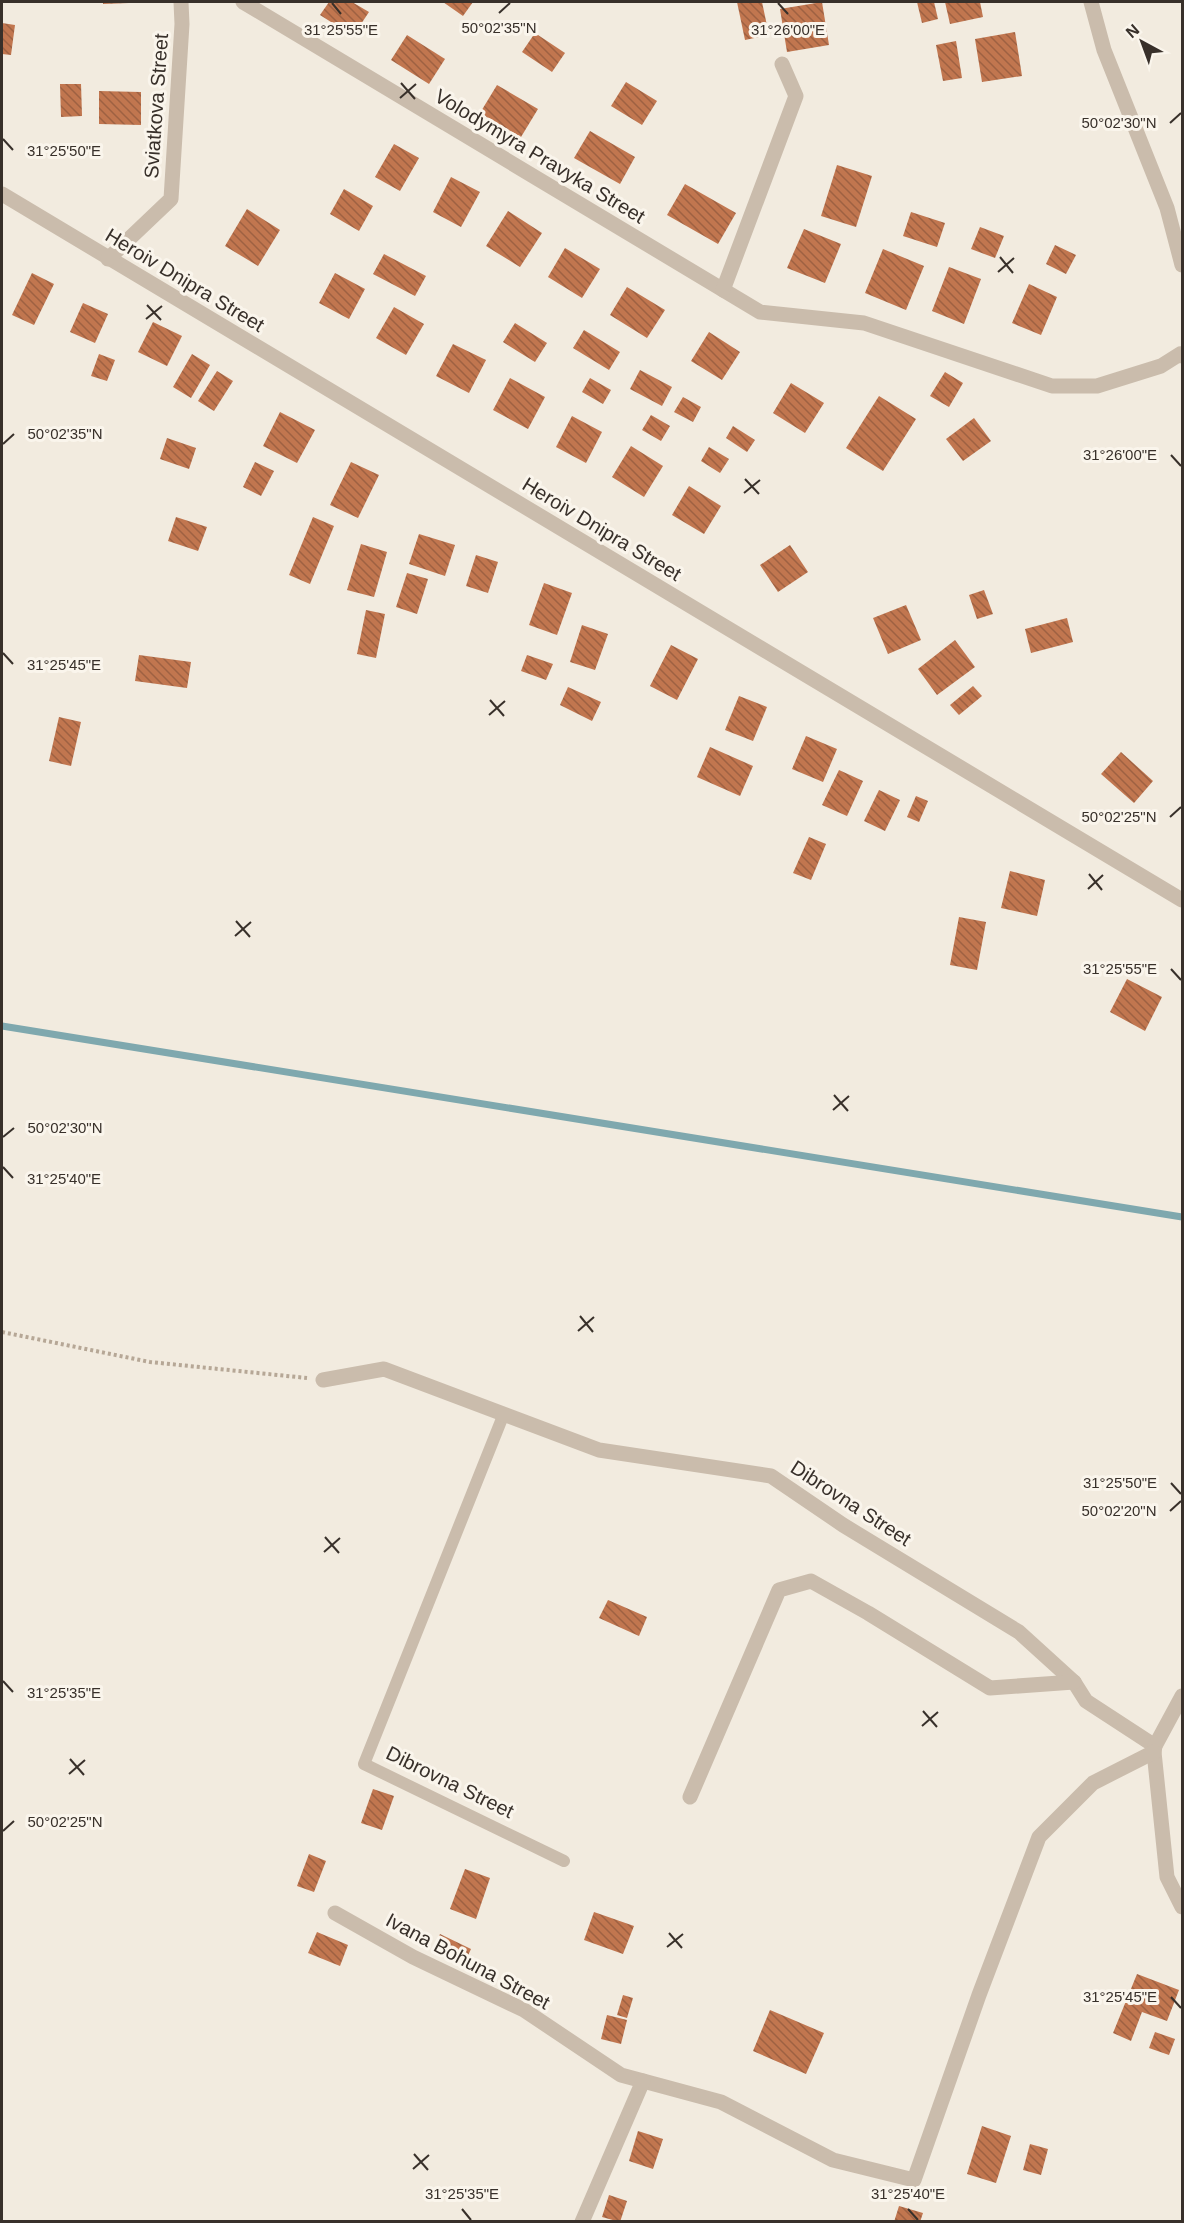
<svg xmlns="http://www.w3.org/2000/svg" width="1184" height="2223" font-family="Arial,sans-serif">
<defs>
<pattern id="building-back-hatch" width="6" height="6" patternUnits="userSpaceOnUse" patternTransform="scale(1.5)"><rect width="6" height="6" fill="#c1764f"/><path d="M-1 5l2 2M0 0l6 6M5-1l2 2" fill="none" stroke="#9e6142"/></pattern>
</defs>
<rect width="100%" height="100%" fill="#f2ebdf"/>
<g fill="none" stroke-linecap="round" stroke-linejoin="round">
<!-- stream -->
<polyline stroke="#7fa8ae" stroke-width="7" points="2,1026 1182,1217"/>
</g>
<!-- building -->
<g fill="url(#building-back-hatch)">
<polygon points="103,2 129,2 129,3 103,4"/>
<polygon points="329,2 352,2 369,12 353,36 320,15"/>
<polygon points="443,2 473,2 463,16"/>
<polygon points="737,2 762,2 769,35 745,40"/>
<polygon points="822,2 829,45 787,52 780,9"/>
<polygon points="917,2 934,2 938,19 922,23"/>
<polygon points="945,2 980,2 983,17 950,24"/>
<polygon points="2,23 15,25 11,55 2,54"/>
<polygon points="1015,32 1022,76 982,82 975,39"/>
<polygon points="535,33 565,53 552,72 522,52"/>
<polygon points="407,35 445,59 429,84 391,60"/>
<polygon points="956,41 962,78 943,81 936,45"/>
<polygon points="626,82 657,101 642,125 611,106"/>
<polygon points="60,84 81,84 82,116 61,117"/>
<polygon points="497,85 538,109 521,137 480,113"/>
<polygon points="99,91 141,92 141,125 99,124"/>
<polygon points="590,131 635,157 620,184 574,158"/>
<polygon points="394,144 419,158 400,191 375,177"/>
<polygon points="837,165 872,176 856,227 821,216"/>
<polygon points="451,177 480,192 461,227 433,212"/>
<polygon points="685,184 736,213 718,244 667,215"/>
<polygon points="344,189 373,206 359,231 330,214"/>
<polygon points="247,209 280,230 258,266 225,246"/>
<polygon points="508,211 542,233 520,267 486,246"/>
<polygon points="911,212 945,223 937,247 903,236"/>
<polygon points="980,227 1004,236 995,258 971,249"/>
<polygon points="804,229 841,244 825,283 787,268"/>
<polygon points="1055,245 1076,255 1066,274 1046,264"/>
<polygon points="565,248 600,269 582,298 548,277"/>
<polygon points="883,249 924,266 906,310 865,293"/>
<polygon points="384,254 426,276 415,296 373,274"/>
<polygon points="949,267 981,279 964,324 932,311"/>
<polygon points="32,273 54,284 34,325 12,315"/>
<polygon points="335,273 365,289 349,319 319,303"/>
<polygon points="1029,284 1057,297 1041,335 1012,323"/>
<polygon points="627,287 665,310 647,338 610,315"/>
<polygon points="83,303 108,314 95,343 70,332"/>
<polygon points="394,307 424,324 406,355 376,338"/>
<polygon points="153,322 182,336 167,366 138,352"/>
<polygon points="515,323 547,343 535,362 503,342"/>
<polygon points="584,330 620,352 609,370 573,348"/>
<polygon points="709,332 740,352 722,380 691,361"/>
<polygon points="453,344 486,360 469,393 436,376"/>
<polygon points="99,354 115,360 107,381 91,376"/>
<polygon points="192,354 210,365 191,398 173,387"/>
<polygon points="640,370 672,387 662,406 630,389"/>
<polygon points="217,371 233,381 214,411 198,401"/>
<polygon points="945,372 963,383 949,407 930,396"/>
<polygon points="510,378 545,397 528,429 493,410"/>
<polygon points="590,378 611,390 603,404 582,392"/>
<polygon points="791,383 824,403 805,433 773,413"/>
<polygon points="879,396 916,419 883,471 846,448"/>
<polygon points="683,397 701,407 693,422 674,412"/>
<polygon points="280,412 315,430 297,463 263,446"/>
<polygon points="651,415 670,426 661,441 642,430"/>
<polygon points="572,416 602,432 586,463 556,447"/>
<polygon points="974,418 991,441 963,461 946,439"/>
<polygon points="733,426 755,440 747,452 726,438"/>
<polygon points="167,438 196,448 189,469 160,459"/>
<polygon points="631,446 663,466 644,497 612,477"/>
<polygon points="709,447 729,459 720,473 701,461"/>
<polygon points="255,462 274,471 261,496 243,487"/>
<polygon points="351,462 379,475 358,518 330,505"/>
<polygon points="689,486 721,506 704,534 672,515"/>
<polygon points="176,517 207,527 198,551 168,541"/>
<polygon points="313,517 334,526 310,584 289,575"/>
<polygon points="419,534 455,545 445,576 409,564"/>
<polygon points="361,544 387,552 374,597 347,590"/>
<polygon points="790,545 808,572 778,592 760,565"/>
<polygon points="476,555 498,562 488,593 466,586"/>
<polygon points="407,573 428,579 417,614 396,607"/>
<polygon points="544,583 572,593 557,635 529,625"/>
<polygon points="984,590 993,614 977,619 969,595"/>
<polygon points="906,605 921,640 888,654 873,618"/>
<polygon points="366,610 385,614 376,658 357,654"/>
<polygon points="1067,618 1073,642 1031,653 1025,629"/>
<polygon points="582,625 608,634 595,670 570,662"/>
<polygon points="955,640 975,667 937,695 918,669"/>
<polygon points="671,645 698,659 677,700 650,686"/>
<polygon points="139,655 191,662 187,688 135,681"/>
<polygon points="527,655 553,664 546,680 521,671"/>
<polygon points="973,686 982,696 959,715 950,705"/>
<polygon points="568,687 601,702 592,721 560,705"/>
<polygon points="739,696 767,707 753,741 725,730"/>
<polygon points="59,717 81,722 71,766 49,761"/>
<polygon points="806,736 837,749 823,782 792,769"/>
<polygon points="710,747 753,766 740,796 697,777"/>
<polygon points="1121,752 1153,781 1134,803 1101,774"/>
<polygon points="839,770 863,781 847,816 822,805"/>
<polygon points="879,790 900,800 885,831 864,821"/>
<polygon points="916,796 928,801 919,822 907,817"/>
<polygon points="809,837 826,844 811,880 793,873"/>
<polygon points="1010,871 1045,880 1037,916 1001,908"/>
<polygon points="959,917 986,922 977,970 950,965"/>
<polygon points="1127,979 1162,997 1145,1031 1110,1012"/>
<polygon points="608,1600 647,1617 639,1636 599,1618"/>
<polygon points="373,1789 394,1796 382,1830 361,1823"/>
<polygon points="309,1854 326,1861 314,1892 297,1886"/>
<polygon points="465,1869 490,1878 476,1919 450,1909"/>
<polygon points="594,1912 634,1926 623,1954 584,1940"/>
<polygon points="317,1932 348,1945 340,1966 308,1953"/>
<polygon points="440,1934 471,1949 464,1964 433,1949"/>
<polygon points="1137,1974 1179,1990 1167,2021 1142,2012 1131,2041 1113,2033"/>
<polygon points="623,1995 633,1998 627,2018 617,2015"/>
<polygon points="770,2010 824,2033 806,2074 753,2051"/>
<polygon points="607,2015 627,2020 621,2044 601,2039"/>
<polygon points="1155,2032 1175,2039 1169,2055 1149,2048"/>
<polygon points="982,2126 1011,2136 996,2183 967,2174"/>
<polygon points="638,2131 663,2139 653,2169 629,2161"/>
<polygon points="1030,2144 1048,2149 1041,2175 1023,2170"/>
<polygon points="609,2195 627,2201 620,2222 602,2217"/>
<polygon points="899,2206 923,2213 920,2222 894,2222"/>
</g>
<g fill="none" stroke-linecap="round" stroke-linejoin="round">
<!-- path -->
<polyline stroke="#b6a796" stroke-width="4" stroke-dasharray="3 3" stroke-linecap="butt" points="2,1332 150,1362 307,1378"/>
<!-- lane -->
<polyline stroke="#cabcac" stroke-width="12" points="503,1416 364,1764 564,1861"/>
<!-- street -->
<g stroke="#cabcac" stroke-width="15">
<polyline points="243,2 760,312 864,323 1052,386 1097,386 1161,366 1180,354 1182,356"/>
<polyline points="1091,2 1104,50 1167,208 1182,265"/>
<polyline points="2,194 1182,900"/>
<polyline points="108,259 171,199 182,24 181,2"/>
<polyline points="723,290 796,96 782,64"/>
<polyline points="323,1380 384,1369 599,1450 771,1476 843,1525 1019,1632 1074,1682 1086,1701 1155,1746"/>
<polyline points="1182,1696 1155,1746 1154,1752 1167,1877 1182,1907"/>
<polyline points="690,1797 779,1590 811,1581 868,1613 990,1688 1074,1682"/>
<polyline points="335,1913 413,1957 524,2010 621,2075 721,2102 833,2160 914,2180 979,1995 1039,1837 1093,1783 1154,1752"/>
<polyline points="582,2222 643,2081"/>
</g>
</g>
<!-- ticks -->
<path fill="none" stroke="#38302a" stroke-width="2" d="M332 3 341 14M778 3 788 14M499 13 510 3M401 83 415 99M400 98 416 84M1170 123 1181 113M3 139 13 150M1000 257 1013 273M998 272 1014 258M147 305 161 320M146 319 162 306M3 444 14 434M1171 455 1181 466M745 479 759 494M744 493 760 480M3 653 13 664M490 700 504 716M489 715 505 701M1170 817 1181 807M1089 874 1102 890M1088 889 1103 875M236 921 250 937M235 936 251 922M1171 969 1181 980M834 1095 848 1111M833 1110 849 1096M3 1137 14 1128M3 1167 13 1178M580 1316 593 1332M578 1331 594 1317M1171 1483 1181 1494M1170 1511 1181 1501M325 1537 339 1553M324 1552 340 1538M3 1681 13 1692M923 1711 937 1727M922 1726 938 1712M70 1759 84 1775M69 1774 85 1760M3 1831 14 1821M669 1933 682 1948M667 1947 683 1934M1171 1997 1181 2008M414 2154 428 2170M413 2169 429 2155M462 2209 471 2220M908 2209 918 2220"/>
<g text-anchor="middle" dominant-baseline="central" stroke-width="6" stroke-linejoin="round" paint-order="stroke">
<!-- street labels -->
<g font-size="20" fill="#38302a" stroke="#faf5ec">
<text transform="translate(156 106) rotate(-86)">Sviatkova Street</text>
<text transform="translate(540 156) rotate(31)">Volodymyra Pravyka Street</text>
<text transform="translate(185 280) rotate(31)">Heroiv Dnipra Street</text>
<text transform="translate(602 529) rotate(31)">Heroiv Dnipra Street</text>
<text transform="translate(851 1503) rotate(33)">Dibrovna Street</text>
<text transform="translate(450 1782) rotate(26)">Dibrovna Street</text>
<text transform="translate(468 1961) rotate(28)">Ivana Bohuna Street</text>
</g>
</g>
<g font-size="15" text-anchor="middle" fill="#38302a" stroke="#faf5ec" stroke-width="6" stroke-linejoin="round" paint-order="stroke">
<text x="499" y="33">50°02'35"N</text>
<text x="341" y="35">31°25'55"E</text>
<text x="788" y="35">31°26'00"E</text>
<text x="1119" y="128">50°02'30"N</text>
<text x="64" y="156">31°25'50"E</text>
<text x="65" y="439">50°02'35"N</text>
<text x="1120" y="460">31°26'00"E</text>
<text x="64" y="670">31°25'45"E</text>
<text x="1119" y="822">50°02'25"N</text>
<text x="1120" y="974">31°25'55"E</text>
<text x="65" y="1133">50°02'30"N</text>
<text x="64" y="1184">31°25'40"E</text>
<text x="1120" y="1488">31°25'50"E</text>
<text x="1119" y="1516">50°02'20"N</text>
<text x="64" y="1698">31°25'35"E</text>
<text x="65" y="1827">50°02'25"N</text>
<text x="1120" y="2002">31°25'45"E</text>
<text x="462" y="2199">31°25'35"E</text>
<text x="908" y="2199">31°25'40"E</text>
</g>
<!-- border -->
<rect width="1184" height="2223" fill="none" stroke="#38302a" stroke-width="6"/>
<!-- north arrow -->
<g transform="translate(1142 42) rotate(319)" stroke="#faf5ec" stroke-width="4.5" paint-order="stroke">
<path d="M0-4.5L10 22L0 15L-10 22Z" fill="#38302a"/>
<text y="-9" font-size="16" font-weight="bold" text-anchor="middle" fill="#38302a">N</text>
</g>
</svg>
